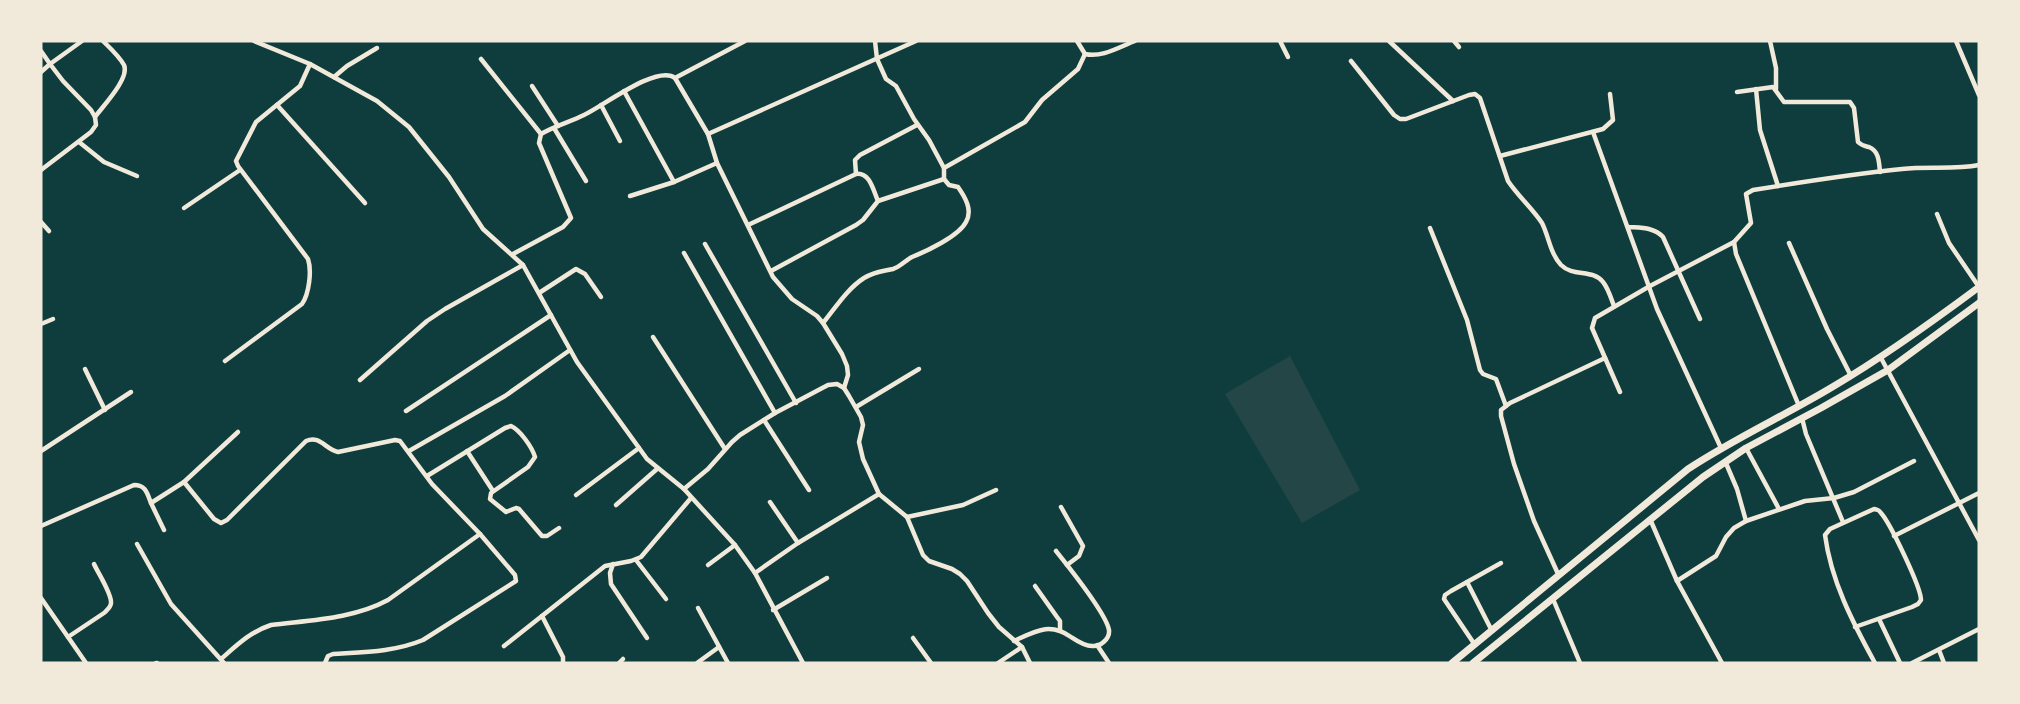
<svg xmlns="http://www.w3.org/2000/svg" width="2020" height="704" font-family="'Nunito Sans',sans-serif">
<rect width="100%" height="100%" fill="#0f3d3e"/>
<!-- green -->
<polygon fill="#244646" points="1290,356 1360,490 1302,523 1225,394"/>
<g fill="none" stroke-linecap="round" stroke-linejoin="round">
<!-- minor -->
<g stroke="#f1e9da" stroke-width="4.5">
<polyline points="254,41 310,64 377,101 409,127 449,177 483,229 523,265 577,362 647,459 684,489 735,545 755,573 803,663"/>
<polyline points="875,41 877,59 886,79 896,86 914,119 929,140 944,168"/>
<path d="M1077 41 1085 54C1102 58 1119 47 1135 41"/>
<polyline points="1280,41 1288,57"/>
<polyline points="1389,41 1453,101"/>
<polyline points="1454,41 1459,47"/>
<polyline points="1770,41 1776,68 1776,89"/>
<polyline points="1956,41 1979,95"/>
<polyline points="41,51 50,64 82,41"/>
<polyline points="481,59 541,134"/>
<path d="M1351 61 1394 115 1400 119H1406L1469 95 1475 94 1480 98 1508 181C1518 196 1532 208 1542 223 1549 237 1550 253 1561 265 1573 277 1593 269 1603 282 1608 288 1611 298 1614 306"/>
<polyline points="41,72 50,64 63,81 91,110 95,117 96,125 91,132 41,170"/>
<polyline points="334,77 347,66 377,48"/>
<polyline points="675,78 745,41"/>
<polyline points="532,86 558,126"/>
<polyline points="1756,89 1760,130 1778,186"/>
<polyline points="624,91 674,182"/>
<path d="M1737 92 1773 87 1784 102H1850L1854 108 1858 142C1862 146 1864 146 1869 147 1879 151 1879 162 1880 172"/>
<polyline points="277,105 365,203"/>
<polyline points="601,105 620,141"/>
<path d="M95 117C103 106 130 78 124 65 119 56 110 48 103 41"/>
<polyline points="554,128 586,181"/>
<polyline points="1593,132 1657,309 1721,448"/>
<polyline points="708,134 916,41"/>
<polyline points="79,142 104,162 137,176"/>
<polyline points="1500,156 1603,129 1613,120 1610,94"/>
<polyline points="856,174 855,160 860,155 917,125"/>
<polyline points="630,196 674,182 717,163"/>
<polyline points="184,208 240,170"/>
<polyline points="1937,214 1949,243 1979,287"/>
<polyline points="41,222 49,231"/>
<path d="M748 225 856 174C870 172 873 190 878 201"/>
<path d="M1628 227C1641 228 1654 227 1663 237L1700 319"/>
<polyline points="1430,228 1467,320 1480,370 1483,374 1496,379 1506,406"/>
<polyline points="1789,243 1827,329 1851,376"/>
<polyline points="705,244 796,403"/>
<polyline points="684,253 775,413"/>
<path d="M513 254 563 227 571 218 539 143 541 134C554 126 570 122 584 115 602 107 657 64 675 78L708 134 717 163 773 277 792 299 817 316 823 323 842 354 847 366 848 375 844 388"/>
<polyline points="771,271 856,225 863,220 878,201 944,179"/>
<polyline points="539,293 576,269 585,274 601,297"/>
<path d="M823 323C836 307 847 289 864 278 876 271 880 272 893 269 900 267 906 260 912 257 927 251 959 236 966 222 973 210 965 197 958 187L949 185 944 179V168L1025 122 1042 100 1078 69 1085 54"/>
<polyline points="41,324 53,319"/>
<polyline points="653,337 725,449"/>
<polyline points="1881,358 1979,540"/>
<path d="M225 361 302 304C309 294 312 271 308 259L238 166 236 161 256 122 300 86 310 64"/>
<polyline points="85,369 105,410"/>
<polyline points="360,380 427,321 445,309 523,265"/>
<polyline points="1620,392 1592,328 1595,318 1650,286 1734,242"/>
<path d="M1799 406 1736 254 1734 242 1751 223 1746 194 1753 190C1802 182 1852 174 1902 169 1928 166 1954 170 1979 165"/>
<polyline points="856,407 919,369"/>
<polyline points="406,411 551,315"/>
<polyline points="1802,418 1806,434 1843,522"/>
<polyline points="764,420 809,490"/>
<polyline points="1746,448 1779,509"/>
<polyline points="41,451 131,392"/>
<polyline points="409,451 505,396 570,350"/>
<polyline points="467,451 493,491"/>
<polyline points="1725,461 1737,489 1746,521"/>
<path d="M427 476 505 428 511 426C520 430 532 447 535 457L528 467 491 493 490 499 506 512 516 508 519 509 542 536H547L559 528"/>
<polyline points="184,482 238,432"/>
<polyline points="684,489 708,469 732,442 740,435 775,413 828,385 837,384 844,388 849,396 861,417 863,425 859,442 863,459 879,494 907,517 963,505 996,490"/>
<polyline points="576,495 639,448"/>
<polyline points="770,502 798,543"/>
<polyline points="151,503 164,530"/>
<polyline points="616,505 657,469"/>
<polyline points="1061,507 1083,546 1079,556 1067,565"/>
<polyline points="907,517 923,555 929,561 952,569 960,574 967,581 988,613 999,627 1022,647 1030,663"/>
<polyline points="1650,519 1677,581 1722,663"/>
<path d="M41 526 134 485C146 485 147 493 151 503L184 482 214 519 221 523 227 520 306 441C320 435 325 449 338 452L395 440 400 441 432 484 480 534 515 575 516 581 423 640C394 652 364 652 333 654L328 656 325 663"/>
<polyline points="1894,536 1979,493"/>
<polyline points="137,544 171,604 224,663"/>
<polyline points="636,560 666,599"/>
<polyline points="613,564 610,573 611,584 647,638"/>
<polyline points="708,565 735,545"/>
<polyline points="755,573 798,543 879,494"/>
<polyline points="1559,576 1534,521 1514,464 1501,416 1501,410 1510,403 1605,358"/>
<polyline points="1677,581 1716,556 1726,537 1734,528 1746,521 1805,501 1834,498 1854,492 1914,461"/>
<polyline points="1467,582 1492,631"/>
<polyline points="1035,586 1057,617 1060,621 1060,630"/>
<polyline points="41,598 86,663"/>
<polyline points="1553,599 1580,663"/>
<polyline points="698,608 728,663"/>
<polyline points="773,610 827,578"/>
<polyline points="542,616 563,657 563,663"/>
<polyline points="1879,619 1900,663"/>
<path d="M1855 627 1912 607 1918 604 1921 600C1921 587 1890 523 1881 513 1878 509 1878 510 1874 509L1830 529 1825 535C1831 581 1853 623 1875 663"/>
<path d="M68 637 104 613C107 610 111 607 111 603 112 594 98 573 94 564"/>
<polyline points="913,638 931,663"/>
<path d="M1014 641C1036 631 1050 622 1071 637 1077 641 1084 646 1092 646 1100 647 1110 639 1109 630 1106 613 1068 566 1056 551"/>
<polyline points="1097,645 1109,663"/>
<polyline points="1475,645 1444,599 1445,595 1451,591 1501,563"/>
<polyline points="504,646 605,566 631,561 641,557 691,498"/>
<polyline points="1939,650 1944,663"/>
<path d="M221 659C237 645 250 632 271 625 310 620 353 619 388 600L480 534"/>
<polyline points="156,663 157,663"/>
<polyline points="619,663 623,659"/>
<polyline points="697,663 719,647"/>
<polyline points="998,663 1022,647"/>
<polyline points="1912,663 1979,629"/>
</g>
<!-- primary -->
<g stroke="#f1e9da" stroke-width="7">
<path d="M1452 663 1688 469C1735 438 1786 415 1834 386 1885 356 1932 322 1979 287"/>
<polyline points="1473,663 1703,477 1746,448 1821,408 1888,370 1979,303"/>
</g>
</g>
<!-- border -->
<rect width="2020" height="704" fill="none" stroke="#f1e9da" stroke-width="85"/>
</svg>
